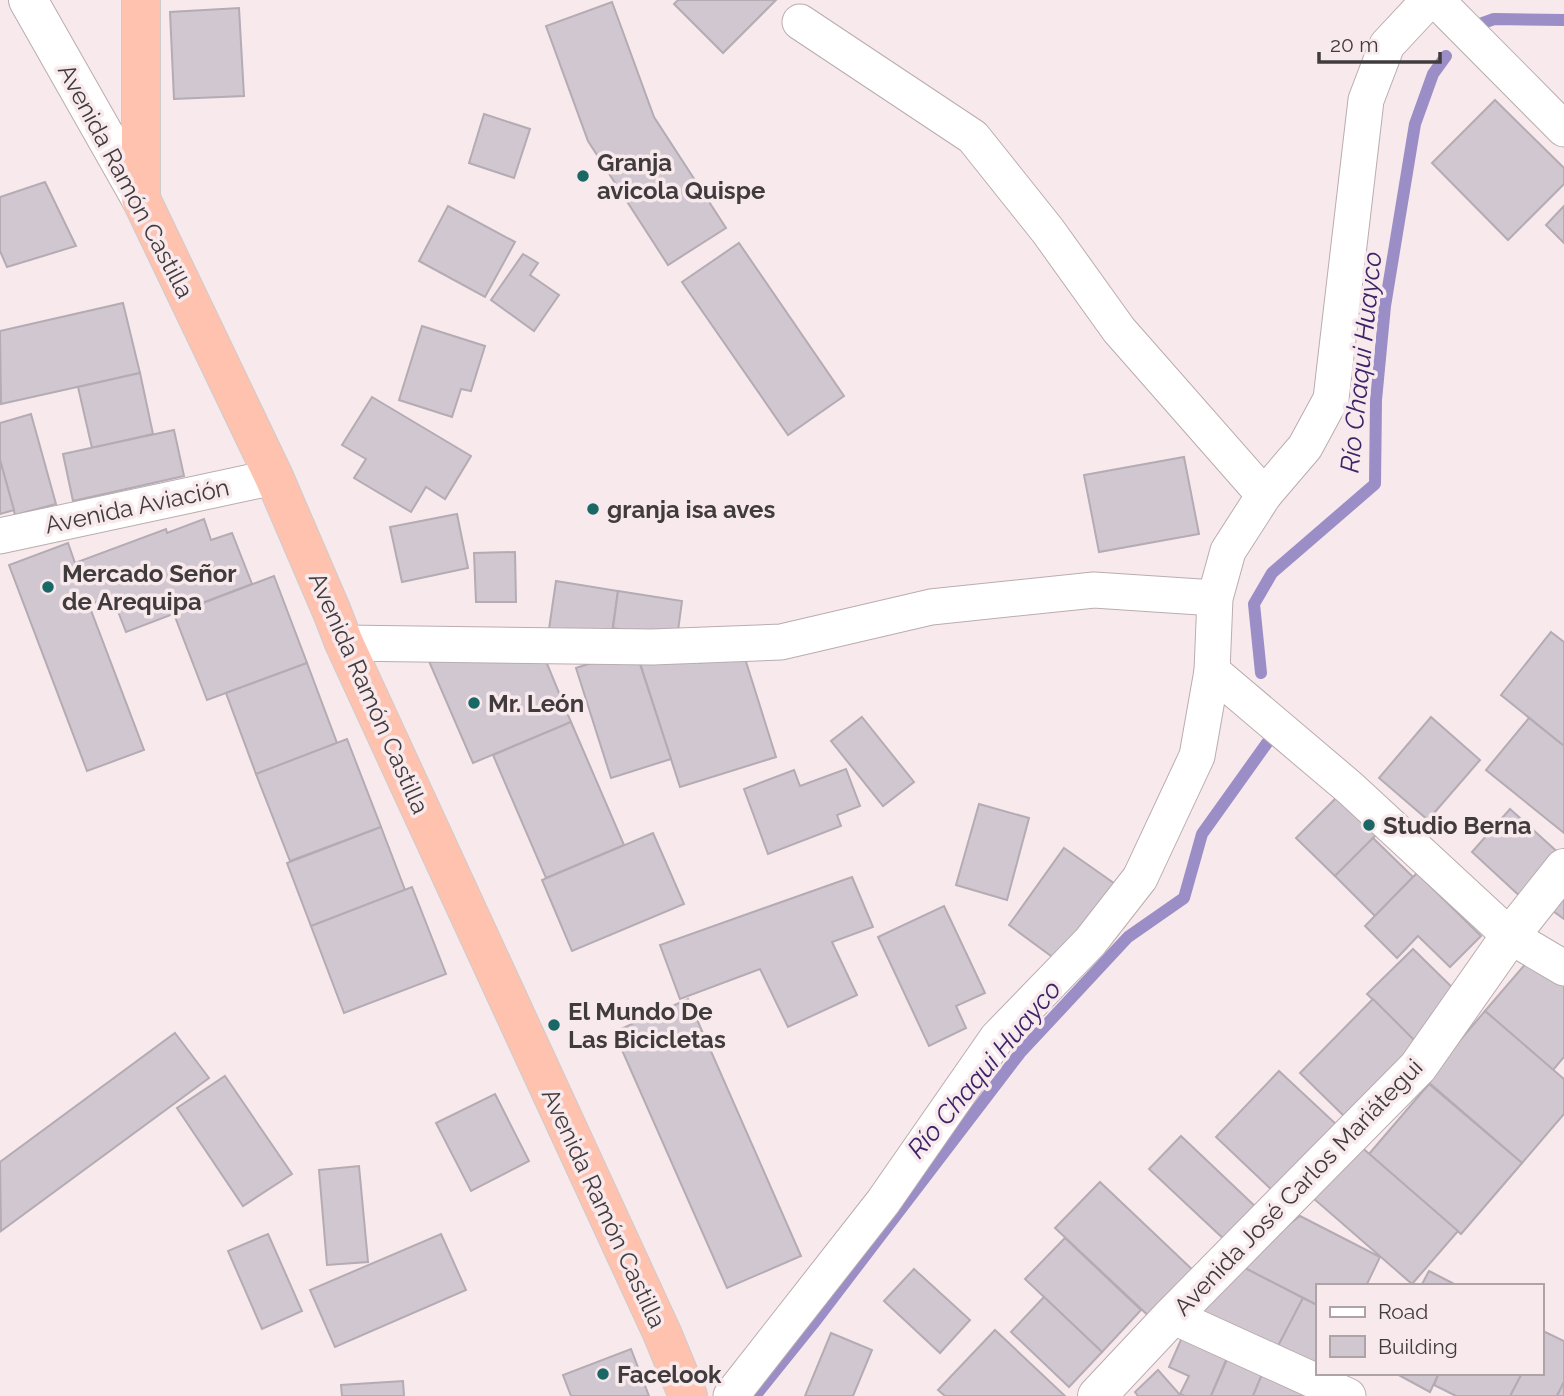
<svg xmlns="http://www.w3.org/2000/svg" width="1564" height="1396" font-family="Raleway,sans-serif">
<rect width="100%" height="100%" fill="#f8e9ec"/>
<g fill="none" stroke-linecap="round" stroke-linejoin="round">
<!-- stream -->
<g stroke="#9b8dc6" stroke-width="12">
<polyline points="1480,24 1494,19 1564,20"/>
<polyline points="1261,673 1254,604 1272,573 1375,484 1376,400 1385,306 1415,124 1433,74 1446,56"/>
<polyline points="755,1396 813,1324 1020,1053 1128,937 1184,898 1202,834 1267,743"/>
</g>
</g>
<!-- building -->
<g fill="#d1c7d0" stroke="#b4abb3" stroke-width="2">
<polygon points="678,0 776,0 723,53 674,4"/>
<polygon points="612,2 654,117 726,228 668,265 588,141 546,26"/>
<polygon points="239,8 244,96 174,99 170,12"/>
<polygon points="1495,100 1564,168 1564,184 1508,240 1432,163"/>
<polygon points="484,114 530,129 514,178 469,163"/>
<polygon points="45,182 76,246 7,267 0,251 0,197"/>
<polygon points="448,206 515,242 485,297 419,261"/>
<polygon points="1564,206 1564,243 1546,225"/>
<polygon points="739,243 844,396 788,435 682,282"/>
<polygon points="523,254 538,263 530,275 559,295 534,331 491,300"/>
<polygon points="123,303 140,373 1,404 0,331"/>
<polygon points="422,326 485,346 471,391 461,389 452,417 399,400"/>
<polygon points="140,373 153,434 92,448 78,387"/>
<polygon points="372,397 471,456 445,499 426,487 411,512 354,478 366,459 342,445"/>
<polygon points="31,414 56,504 15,515 0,460 0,423"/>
<polygon points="174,430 184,476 73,501 63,454"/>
<polygon points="1184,457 1199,534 1099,552 1084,475"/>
<polygon points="0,460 14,510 0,514"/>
<polygon points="457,514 468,568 402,582 390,527"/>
<polygon points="204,519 211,540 232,533 252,584 126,632 112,596 89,605 144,750 87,771 9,565 68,543 75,563 166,529 167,533"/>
<polygon points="515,552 516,602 476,602 474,553"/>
<polygon points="274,576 307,663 207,700 174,614"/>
<polygon points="556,581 618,591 610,646 548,636"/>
<polygon points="618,591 682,601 677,638 613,628"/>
<polygon points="1551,632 1564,642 1564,746 1501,695"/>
<polygon points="694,646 700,663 742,649 776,757 680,787 640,663"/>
<polygon points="635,649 671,759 611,778 576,668"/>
<polygon points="543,654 571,722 473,763 428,659"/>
<polygon points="307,663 337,743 256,774 226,693"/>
<polygon points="862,717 914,782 883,806 831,741"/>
<polygon points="1431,717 1480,760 1428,820 1379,778"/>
<polygon points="1529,718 1564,746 1564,833 1486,770"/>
<polygon points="571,722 624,845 546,878 493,755"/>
<polygon points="347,739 381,827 290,861 256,774"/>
<polygon points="846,769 860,806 837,815 841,826 768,854 744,789 794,770 800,786"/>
<polygon points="1339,795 1378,833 1335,876 1296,838"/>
<polygon points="979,804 1029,818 1007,900 956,885"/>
<polygon points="1510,809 1562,856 1523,899 1472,852"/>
<polygon points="381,827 405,890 311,926 287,863"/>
<polygon points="653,833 684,904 572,951 542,880"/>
<polygon points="1373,838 1413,877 1375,916 1335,876"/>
<polygon points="1064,848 1118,886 1062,964 1009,925"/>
<polygon points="1417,873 1481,936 1450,967 1418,936 1397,958 1365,926"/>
<polygon points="852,877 873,927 832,942 857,995 788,1027 760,969 680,999 660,945"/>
<polygon points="412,887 446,974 344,1013 311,926"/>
<polygon points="1564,896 1564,919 1553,911"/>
<polygon points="944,906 985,993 956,1006 966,1028 929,1046 878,937"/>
<polygon points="1413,949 1463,998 1418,1044 1367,994"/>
<polygon points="1534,954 1564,980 1564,1057 1553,1070 1485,1011"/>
<polygon points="688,999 801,1256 727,1288 614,1032"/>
<polygon points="1373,999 1418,1044 1346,1118 1300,1073"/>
<polygon points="1485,1011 1564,1079 1564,1114 1522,1163 1426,1080"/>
<polygon points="175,1033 209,1078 1,1231 0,1162"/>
<polygon points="1279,1071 1338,1126 1275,1193 1216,1137"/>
<polygon points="225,1076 292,1174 243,1206 177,1108"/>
<polygon points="1429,1084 1522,1163 1461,1234 1369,1154"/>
<polygon points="495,1094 529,1161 471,1191 436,1123"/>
<polygon points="1181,1136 1258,1209 1227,1242 1149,1169"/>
<polygon points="1359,1145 1458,1231 1412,1284 1313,1198"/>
<polygon points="359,1166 368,1262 327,1265 319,1170"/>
<polygon points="1100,1182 1198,1275 1154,1321 1055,1228"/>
<polygon points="1300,1216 1380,1257 1366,1286 1317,1286 1317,1305 1237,1264"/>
<polygon points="268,1234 302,1311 262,1329 228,1251"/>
<polygon points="441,1234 466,1290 335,1347 310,1290"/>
<polygon points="1065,1238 1141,1310 1102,1352 1025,1279"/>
<polygon points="1237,1264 1303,1298 1275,1352 1190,1307"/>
<polygon points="914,1269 970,1320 940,1353 884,1301"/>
<polygon points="1429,1271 1458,1286 1421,1286"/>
<polygon points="1044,1297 1102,1352 1069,1387 1011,1332"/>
<polygon points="1303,1298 1317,1305 1317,1368 1277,1348"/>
<polygon points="995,1330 1065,1396 945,1396 938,1390"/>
<polygon points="1543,1331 1564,1341 1564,1382 1557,1396 1510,1396 1522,1373 1541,1373 1541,1335"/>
<polygon points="831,1333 872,1350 853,1396 805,1396"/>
<polygon points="1184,1333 1229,1353 1211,1396 1185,1396 1180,1394 1189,1376 1169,1367"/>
<polygon points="631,1349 649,1396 571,1396 563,1375"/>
<polygon points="1228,1357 1263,1372 1253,1396 1211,1396"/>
<polygon points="1158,1370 1181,1396 1138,1396 1135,1392"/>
<polygon points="1263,1372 1305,1391 1303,1396 1253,1396"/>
<polygon points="1395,1373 1439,1373 1430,1392"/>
<polygon points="1439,1373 1522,1373 1510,1396 1456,1396 1434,1385"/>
<polygon points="403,1381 404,1396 342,1396 341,1385"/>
<polygon points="1564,1382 1564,1396 1557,1396"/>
</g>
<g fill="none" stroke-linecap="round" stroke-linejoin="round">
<!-- minor casing -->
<g stroke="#baacaf" stroke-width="37">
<g id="minor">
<polyline points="1436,0 1564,129"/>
<polyline points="800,22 973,137 1048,231 1119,330 1264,495"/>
<polyline points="0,536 274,477"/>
<polyline points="344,643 652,647 781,642 931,607 1094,590 1215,598"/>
<polyline points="1212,671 1350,788 1510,936 1564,968"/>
<polyline points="1172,1316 1348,1396"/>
<polyline points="731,1396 883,1202 997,1038 1090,942 1140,878 1197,756 1212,671 1215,598 1228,551 1264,495 1305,447 1331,399 1366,100 1387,45 1429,0"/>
</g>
</g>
<!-- tertiary casing -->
<g stroke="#baacaf" stroke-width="40">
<g id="tertiary">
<polyline points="28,0 141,199"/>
<polyline points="1097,1396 1172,1316 1418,1067 1510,936 1564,868"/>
</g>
</g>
<!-- trunk casing -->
<g stroke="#cdcccc" stroke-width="40">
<polyline id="trunk" points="141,0 141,199 274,477 332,612 344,643 662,1333 688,1396"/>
</g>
<!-- minor -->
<use href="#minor" stroke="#fff" stroke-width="35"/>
<!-- tertiary -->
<use href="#tertiary" stroke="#fff" stroke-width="38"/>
<!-- trunk -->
<use href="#trunk" stroke="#fec2af" stroke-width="38"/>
</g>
<!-- markers -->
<g fill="#1a6866" stroke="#f8e9ec" stroke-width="2.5">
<circle cx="583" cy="176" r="7"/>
<circle cx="593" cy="509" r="7"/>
<circle cx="48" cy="587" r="7"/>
<circle cx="474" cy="703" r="7"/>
<circle cx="1369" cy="825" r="7"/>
<circle cx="554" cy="1025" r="7"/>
<circle cx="603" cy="1374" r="7"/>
</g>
<g text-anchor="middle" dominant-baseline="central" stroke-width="7" stroke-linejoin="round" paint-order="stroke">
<!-- poi labels -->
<g font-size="24" font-weight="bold" fill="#403b3c" stroke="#f8e9ec" text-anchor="start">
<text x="597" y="162">Granja<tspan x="597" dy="28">avicola Quispe</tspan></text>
<text x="607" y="509">granja isa aves</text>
<text x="62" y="573">Mercado Señor<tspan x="62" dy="28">de Arequipa</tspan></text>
<text x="488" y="703">Mr. León</text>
<text x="1383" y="825">Studio Berna</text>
<text x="568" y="1011">El Mundo De<tspan x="568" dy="28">Las Bicicletas</tspan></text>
<text x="617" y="1374">Facelook</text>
</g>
<!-- street labels -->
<g font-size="24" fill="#403b3c" stroke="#f8e9ec">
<text transform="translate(126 181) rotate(62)">Avenida Ramón Castilla</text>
<text transform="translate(137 506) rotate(-12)">Avenida Aviación</text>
<text transform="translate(369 693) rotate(66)">Avenida Ramón Castilla</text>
<text transform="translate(1298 1187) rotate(-46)">Avenida José Carlos Mariátegui</text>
<text transform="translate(604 1208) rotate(65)">Avenida Ramón Castilla</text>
</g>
<!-- water labels -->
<g font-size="26" font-style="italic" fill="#3b2468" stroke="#f8e9ec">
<text transform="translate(1361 362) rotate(-84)">Río Chaqui Huayco</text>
<text transform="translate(984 1069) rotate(-50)">Río Chaqui Huayco</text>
</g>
</g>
<!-- legend -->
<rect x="1316" y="1284" width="228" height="91" fill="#f8e9ec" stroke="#aea3a6" stroke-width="2"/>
<rect x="1330" y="1307" width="35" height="10" fill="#ffffff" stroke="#aea3a6" stroke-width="2"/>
<text x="1378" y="1319" font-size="21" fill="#403b3c">Road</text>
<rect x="1330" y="1336" width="35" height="21" fill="#d1c7d0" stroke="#aea3a6" stroke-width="2"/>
<text x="1378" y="1354" font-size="21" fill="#403b3c">Building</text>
<!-- scale -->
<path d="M1319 52v10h121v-10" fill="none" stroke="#403b3c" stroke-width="3.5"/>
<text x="1330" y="52" font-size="21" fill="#403b3c" stroke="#f8e9ec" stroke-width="5" paint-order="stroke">20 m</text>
</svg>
